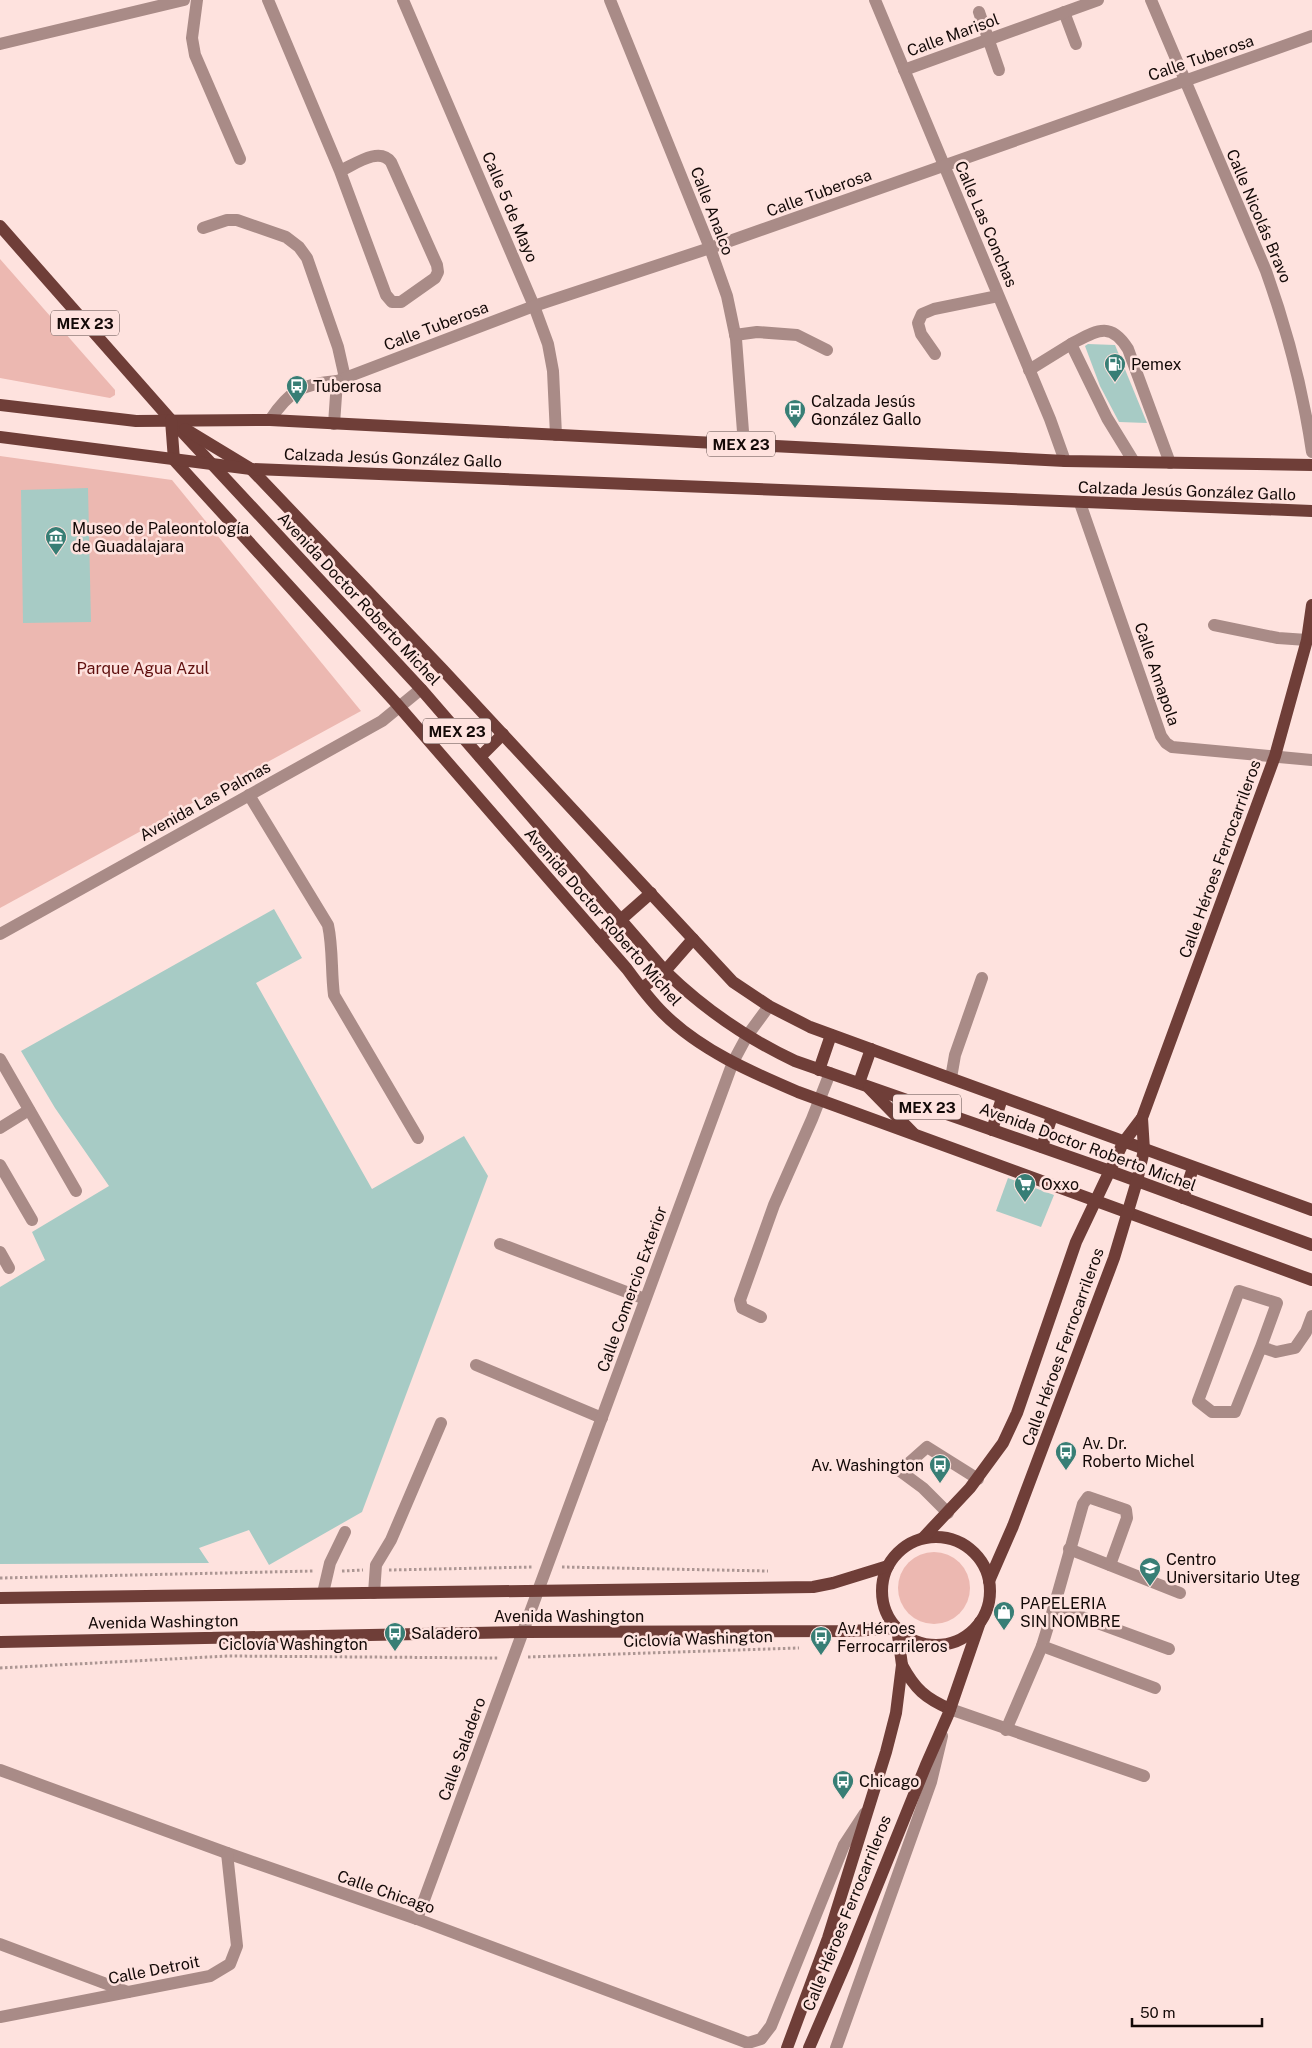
<svg xmlns="http://www.w3.org/2000/svg" width="1312" height="2048" font-family="'Public Sans',sans-serif">
<rect width="100%" height="100%" fill="#fee2de"/>
<!-- green -->
<g fill="#ecb8b1">
<polygon points="0,259 115,390 115,395 110,398 0,378"/>
<polygon points="0,456 172,480 361,711 0,908"/>
<circle cx="934" cy="1588" r="36"/>
</g>
<!-- building -->
<g fill="#a7cbc5">
<polygon points="1088,344 1115,345 1147,423 1119,422 1100,386 1085,346"/>
<polygon points="88,488 91,622 23,623 21,490"/>
<polygon points="274,909 302,958 256,983 372,1189 464,1136 488,1176 362,1512 269,1565 249,1530 199,1548 209,1563 0,1564 0,1287 45,1260 32,1232 109,1186 55,1108 21,1051"/>
<polygon points="1008,1178 1054,1195 1041,1227 996,1211"/>
</g>
<g fill="none" stroke-linecap="round" stroke-linejoin="round">
<!-- path -->
<g stroke="#ac9693" stroke-width="3" stroke-dasharray="2.5 2.5" stroke-linecap="butt">
<polyline points="562,1567 768,1571"/>
<polyline points="389,1570 533,1567"/>
<polyline points="342,1571 363,1570"/>
<polyline points="0,1578 313,1571"/>
<polyline points="528,1657 799,1648"/>
<polyline points="0,1668 228,1656 499,1658"/>
</g>
<!-- minor -->
<g stroke="#a98b87" stroke-width="12">
<polyline points="197,0 192,38 195,55 240,159"/>
<path d="M268 0 340 171 386 295 392 302H401L435 278 438 272 437 265 391 162C379 146 354 165 340 171"/>
<polyline points="403,0 534,306 548,344 553,371 556,435"/>
<polyline points="610,0 710,248 727,296 736,339 744,445"/>
<polyline points="875,0 1050,419 1065,461"/>
<path d="M1151 0 1266 271C1287 330 1303 390 1312 452"/>
<polyline points="979,12 999,70"/>
<polyline points="1064,12 1076,44"/>
<polyline points="0,44 184,0"/>
<polyline points="904,70 1098,0"/>
<polyline points="203,228 227,220 237,220 286,237 299,247 307,258 338,347 345,378"/>
<polyline points="735,335 757,332 797,335 827,350"/>
<path d="M1071 344C1096 331 1110 320 1128 349L1170 463"/>
<polyline points="935,354 921,334 918,323 922,314 934,309 998,296"/>
<polyline points="1029,370 1071,344 1107,418 1134,462"/>
<path d="M270 420C289 391 302 384 337 381L534 306 710 248 1312 36"/>
<polyline points="334,424 337,381"/>
<polyline points="1080,503 1161,736 1166,743 1172,747 1312,760"/>
<polyline points="1214,625 1278,638 1307,640"/>
<path d="M249 795 328 925C333 948 331 972 334 995L418 1138"/>
<polyline points="0,934 382,721 421,689"/>
<polyline points="0,1059 76,1191"/>
<polyline points="951,1078 955,1055 982,978"/>
<polyline points="0,1128 29,1110"/>
<polyline points="0,1165 32,1220"/>
<polyline points="500,1244 645,1299"/>
<polyline points="0,1252 9,1268"/>
<polyline points="761,1317 742,1308 740,1300 774,1205 812,1119 830,1073"/>
<polyline points="1261,1347 1277,1303 1239,1291 1198,1401 1212,1412 1235,1412 1261,1347 1276,1352 1295,1348 1306,1332 1312,1316"/>
<polyline points="476,1365 602,1418"/>
<polyline points="948,1513 923,1488 900,1471 927,1447 978,1479"/>
<polyline points="1069,1549 1180,1593"/>
<polyline points="323,1593 330,1563 345,1532"/>
<polyline points="374,1593 376,1565 391,1540 441,1423"/>
<polyline points="1054,1607 1083,1504 1088,1497 1126,1510 1127,1518 1110,1565"/>
<polyline points="1042,1646 1054,1607 1169,1649"/>
<polyline points="950,1709 1144,1776"/>
<polyline points="1006,1730 1042,1646 1155,1688"/>
<polyline points="0,1770 227,1853 417,1919 748,2043 761,2039 771,2026 844,1845 865,1813"/>
<polyline points="417,1919 733,1062 747,1036 769,1006"/>
<polyline points="0,1944 128,1992"/>
<polyline points="0,2017 210,1976 230,1964 237,1946 227,1853"/>
<polyline points="836,2048 931,1782 942,1736"/>
</g>
<!-- major -->
<g stroke="#6f3e38" stroke-width="12">
<path d="M0 226 171 420 421 689 665 971C704 1009 746 1038 795 1061L1110 1171 1312 1245"/>
<polyline points="0,405 136,421 270,420 1065,461 1312,465"/>
<path d="M171 420 174 460 396 703 627 969C638 984 650 1000 663 1013 700 1050 751 1072 798 1092L1312 1280"/>
<polyline points="185,429 251,469 443,670 733,982 769,1006 810,1027 1312,1210"/>
<polyline points="0,437 251,469 1312,511"/>
<polyline points="480,757 503,734"/>
<polyline points="600,938 651,893"/>
<polyline points="642,988 665,971 693,939"/>
<polyline points="819,1070 831,1035"/>
<polyline points="859,1083 871,1049"/>
<polyline points="869,1088 913,1133"/>
<polyline points="992,1130 1002,1098"/>
<polyline points="1042,1147 1052,1116"/>
<polyline points="1183,1198 1193,1168"/>
<circle cx="936" cy="1591" r="54"/>
<polyline points="923,1538 970,1488 1003,1443 1017,1413 1076,1242 1123,1143 1142,1118 1275,756 1307,640 1312,605"/>
<polyline points="989,1581 1013,1526 1114,1258 1137,1181 1144,1150 1142,1118"/>
<polyline points="0,1598 813,1587 833,1583 888,1566"/>
<polyline points="0,1642 523,1632 852,1631 897,1628 902,1665 896,1713 886,1752 828,1938 787,2048"/>
<path d="M902 1665C915 1689 925 1698 950 1709"/>
<polyline points="809,2048 847,1960 926,1765 948,1715 980,1622"/>
</g>
</g>
<!-- icons -->
<defs>
<g id="fuel-pin" transform="scale(1.125)"><path d="M0 17L-7.5 6A9.5 9.5 0 1 1 7.5 6Z" fill="#387e75" stroke="#fee2de"/><path d="M-5.5-6h7V0h2V4h1.3V-2.5L3-4.5l.8-.8L6-3V5H2.5V1h-1V6h-7ZM-4.2-4.7v3.2H.2V-4.7Z" fill="#fff"/></g>
<g id="bus-pin" transform="scale(1.125)"><path d="M0 17L-7.5 6A9.5 9.5 0 1 1 7.5 6Z" fill="#387e75" stroke="#fee2de"/><path d="M-5-6H5V4H4V6H2V4H-2V6H-4V4H-5ZM-3.5-4V0h7V-4ZM-3.5 1.2v1.5H-2V1.2ZM2 1.2v1.5H3.5V1.2Z" fill="#fff"/></g>
<g id="museum-pin" transform="scale(1.125)"><path d="M0 17L-7.5 6A9.5 9.5 0 1 1 7.5 6Z" fill="#387e75" stroke="#fee2de"/><path d="M0-6L6-3V-2H-6V-3ZM-5-1h2V3h-2ZM-1-1h2V3h-2ZM3-1h2V3H3ZM-6 4H6V6H-6Z" fill="#fff"/></g>
<g id="supermarket-pin" transform="scale(1.125)"><path d="M0 17L-7.5 6A9.5 9.5 0 1 1 7.5 6Z" fill="#387e75" stroke="#fee2de"/><path d="M-6-5.5h2.5l.6 2H6L4.5 2H-2.5L-4.4-4H-6ZM-1.5 3.2a1.3 1.3 0 1 0 .1 0ZM3 3.2a1.3 1.3 0 1 0 .1 0Z" fill="#fff"/></g>
<g id="university-pin" transform="scale(1.125)"><path d="M0 17L-7.5 6A9.5 9.5 0 1 1 7.5 6Z" fill="#387e75" stroke="#fee2de"/><path d="M0-5L7-2L0 1L-7-2ZM-4 1L0 2.5L4 1V4Q0 6-4 4Z" fill="#fff"/></g>
<g id="shop-pin" transform="scale(1.125)"><path d="M0 17L-7.5 6A9.5 9.5 0 1 1 7.5 6Z" fill="#387e75" stroke="#fee2de"/><path d="M-5-2.5h2.3a2.7 3.5 0 0 1 5.4 0H5L5.5 6h-11ZM-1.5-2.5h3a1.5 2.3 0 0 0-3 0Z" fill="#fff"/></g>
</defs>
<g fill-rule="evenodd">
<use href="#fuel-pin" x="1115" y="364"/>
<use href="#bus-pin" x="297" y="386"/>
<use href="#bus-pin" x="795" y="410"/>
<use href="#museum-pin" x="56" y="537"/>
<use href="#supermarket-pin" x="1025" y="1184"/>
<use href="#bus-pin" x="1066" y="1452"/>
<use href="#bus-pin" x="940" y="1465"/>
<use href="#university-pin" x="1150" y="1568"/>
<use href="#shop-pin" x="1004" y="1612"/>
<use href="#bus-pin" x="395" y="1633"/>
<use href="#bus-pin" x="821" y="1637"/>
<use href="#bus-pin" x="843" y="1781"/>
</g>
<g text-anchor="middle" dominant-baseline="central" stroke-width="5" stroke-linejoin="round" paint-order="stroke">
<!-- shield labels -->
<g fill="#fee2de" stroke="#5a4a48" stroke-width="1">
<rect x="51" y="310.5" width="68" height="25" rx="4"/>
<rect x="707" y="431.5" width="68" height="25" rx="4"/>
<rect x="423" y="718.5" width="68" height="25" rx="4"/>
<rect x="893" y="1094.5" width="68" height="25" rx="4"/>
</g>
<g font-size="15" font-weight="bold" fill="#130907">
<text x="85" y="323">MEX 23</text>
<text x="741" y="444">MEX 23</text>
<text x="457" y="731">MEX 23</text>
<text x="927" y="1107">MEX 23</text>
</g>
<!-- street labels -->
<g font-size="16" fill="#130907" stroke="#fee2de">
<text transform="translate(953 35) rotate(-20)">Calle Marisol</text>
<text transform="translate(1201 58) rotate(-19)">Calle Tuberosa</text>
<text transform="translate(819 193) rotate(-20)">Calle Tuberosa</text>
<text transform="translate(510 207) rotate(67)">Calle 5 de Mayo</text>
<text transform="translate(712 211) rotate(69)">Calle Analco</text>
<text transform="translate(1259 216) rotate(67)">Calle Nicolás Bravo</text>
<text transform="translate(986 224) rotate(67)">Calle Las Conchas</text>
<text transform="translate(436 326) rotate(-21)">Calle Tuberosa</text>
<text transform="translate(393 458) rotate(2)">Calzada Jesús González Gallo</text>
<text transform="translate(1187 491) rotate(2)">Calzada Jesús González Gallo</text>
<text transform="translate(359 599) rotate(47)">Avenida Doctor Roberto Michel</text>
<text transform="translate(1157 674) rotate(71)">Calle Amapola</text>
<text transform="translate(205 801) rotate(-29)">Avenida Las Palmas</text>
<text transform="translate(1220 859) rotate(-70)">Calle Héroes Ferrocarrileros</text>
<text transform="translate(603 917) rotate(49)">Avenida Doctor Roberto Michel</text>
<text transform="translate(1088 1147) rotate(20)">Avenida Doctor Roberto Michel</text>
<text transform="translate(632 1289) rotate(-70)">Calle Comercio Exterior</text>
<text transform="translate(1063 1347) rotate(-70)">Calle Héroes Ferrocarrileros</text>
<text x="569" y="1616">Avenida Washington</text>
<text transform="translate(163 1622) rotate(-1)">Avenida Washington</text>
<text transform="translate(698 1639) rotate(-2)">Ciclovía Washington</text>
<text x="293" y="1644">Ciclovía Washington</text>
<text transform="translate(462 1749) rotate(-70)">Calle Saladero</text>
<text transform="translate(386 1892) rotate(19)">Calle Chicago</text>
<text transform="translate(847 1913) rotate(-68)">Calle Héroes Ferrocarrileros</text>
<text transform="translate(154 1970) rotate(-11)">Calle Detroit</text>
</g>
<!-- poi labels -->
<g font-size="16" fill="#130907" stroke="#fee2de" text-anchor="start">
<text x="1131" y="364">Pemex</text>
<text x="313" y="386">Tuberosa</text>
<text x="811" y="401">Calzada Jesús<tspan x="811" dy="18">González Gallo</tspan></text>
<text x="72" y="528">Museo de Paleontología<tspan x="72" dy="18">de Guadalajara</tspan></text>
<text x="1041" y="1184">Oxxo</text>
<text x="1082" y="1443">Av. Dr.<tspan x="1082" dy="18">Roberto Michel</tspan></text>
<text x="924" y="1465" text-anchor="end">Av. Washington</text>
<text x="1166" y="1559">Centro<tspan x="1166" dy="18">Universitario Uteg</tspan></text>
<text x="1020" y="1603">PAPELERIA<tspan x="1020" dy="18">SIN NOMBRE</tspan></text>
<text x="837" y="1628">Av. Héroes<tspan x="837" dy="18">Ferrocarrileros</tspan></text>
<text x="411" y="1633">Saladero</text>
<text x="859" y="1781">Chicago</text>
</g>
<!-- park labels -->
<g font-size="16" fill="#5f0f0e" stroke="#fee2de">
<text x="143" y="668">Parque Agua Azul</text>
</g>
</g>
<!-- scale -->
<path d="M1132 2018v8h130v-8" fill="none" stroke="#130907" stroke-width="2.5"/>
<text x="1140" y="2018" font-size="15" fill="#130907" stroke="#fee2de" stroke-width="4" paint-order="stroke">50 m</text>
</svg>
